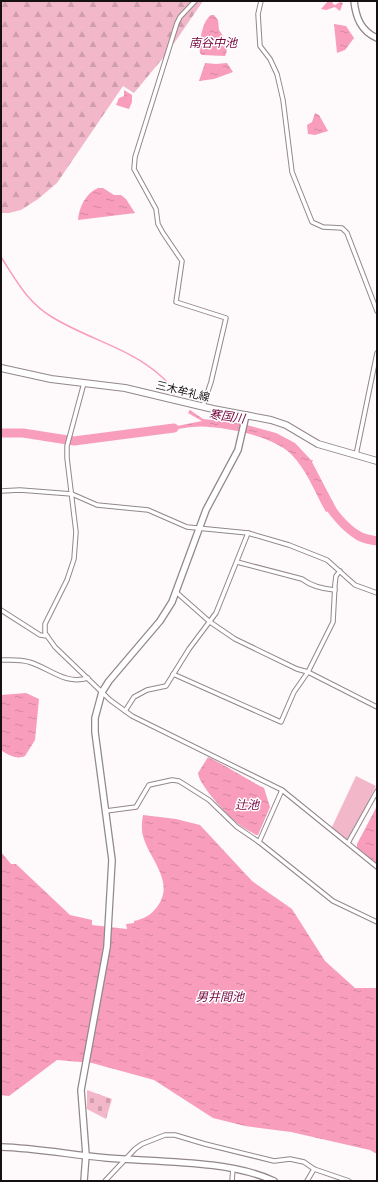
<svg xmlns="http://www.w3.org/2000/svg" width="378" height="1182" font-family="'Titillium Web','Noto Sans JP',sans-serif">
<defs>
<pattern id="forest-firs" width="22" height="20" patternUnits="userSpaceOnUse"><rect width="22" height="20" fill="#f2b8ca"/><path d="M5 1l3.5 6h-7zM16 11l3.5 6h-7z" fill="#cf9dac"/></pattern>
<pattern id="cemetery-stones" width="16" height="16" patternUnits="userSpaceOnUse"><rect width="16" height="16" fill="#f2b8ca"/><path d="M2 7V4a2 2 0 0 1 4 0v3zM10 15v-3a2 2 0 0 1 4 0v3z" fill="#cf9dac"/></pattern>
<pattern id="water-ripples" width="26" height="14" patternUnits="userSpaceOnUse"><rect width="26" height="14" fill="#f89dbb"/><path d="M2 4q2-2 4 0t4 0M15 11q2-2 4 0t4 0" fill="none" stroke="#d486a0"/></pattern>
</defs>
<rect width="100%" height="100%" fill="#fef9fb"/>
<!-- green -->
<polygon fill="#f2b8ca" points="356,776 376,786 348,843 331,829"/>
<!-- forest -->
<polygon fill="url(#forest-firs)" points="1,1 203,1 168,52 134,93 123,86 57,183 38,199 21,210 9,213 1,213"/>
<!-- cemetery -->
<polygon fill="url(#cemetery-stones)" points="87,1090 112,1099 106,1119 87,1109"/>
<!-- water -->
<g fill="url(#water-ripples)">
<polygon points="328,1 332,1 333,4 335,5 340,2 343,3 340,11 335,7 326,10 321,9"/>
<path d="M211 15H214L218 20 219 30C224 36 230 48 225 56L202 55 200 53C199 43 202 21 211 15Z"/>
<polygon points="334,24 346,26 354,38 345,50 337,53"/>
<polygon points="205,63 216,64 227,63 233,72 214,79 199,81"/>
<polygon points="124,90 132,95 132,102 129,109 116,105 119,98 124,96"/>
<polygon points="315,113 319,115 328,131 315,135 308,134 307,125 312,122"/>
<path d="M98 188H103L114 195H121L126 199 135 213 78 220C79 207 86 193 98 188Z"/>
<path d="M190 410 203 419 239 423 276 433 295 443 311 460H313L312 462 336 508 326 512C315 493 307 470 291 454 274 437 234 429 210 427 196 425 179 429 164 431L162 429 202 421 188 413Z"/>
<path d="M354 530 362 535 377 539V543C368 541 357 540 351 532Z"/>
<path d="M26 693 39 699 35 740 25 756C17 760 8 755 1 750V695Z"/>
<path d="M208 757C227 766 244 778 264 788L270 807 258 835H256C250 831 243 828 237 823 227 815 199 785 198 773Z"/>
<polygon points="377,806 377,865 357,848 357,844"/>
<path d="M143 815 176 819 200 825 252 881 292 909 325 961 355 988H377V1154L370 1150 291 1132 245 1126 213 1118 154 1080 92 1063 57 1060 9 1096 1 1095V852L11 864H16L70 915 92 920V925L127 929 126 924 134 923V921C144 919 151 915 157 907 176 882 149 859 143 836 141 829 142 821 143 815Z"/>
</g>
<g fill="none" stroke-linecap="round" stroke-linejoin="round">
<!-- stream -->
<path stroke="#f89dbb" stroke-width="1.5" d="M1 257C16 280 27 302 52 317 87 339 131 348 162 377 167 381 171 388 175 394"/>
<!-- river -->
<g stroke="#f89dbb" stroke-width="9">
<polyline points="1,433 23,433 74,441 174,428"/>
<path d="M325 499C332 512 345 528 359 536 364 539 371 540 377 541"/>
</g>
<!-- street casing -->
<g stroke="#92878a" stroke-width="5.5">
<g id="street">
<polyline points="195,1 180,17 177,23 135,157 134,169 156,209 158,224 163,233 182,261 176,302 226,318 211,382 203,406"/>
<polyline points="261,1 258,14 260,46 270,59 277,74 283,100 292,172 312,222 323,227 342,228 347,233 377,311"/>
<polyline points="84,383 67,446 67,458 76,532 74,559 67,580 45,624 45,633 55,647 110,700 132,716 282,790 377,867"/>
<polyline points="356,455 377,353"/>
<polyline points="1,491 20,490 72,494 97,505 148,510 187,527 248,533 289,545 327,560 355,585 377,593"/>
<path d="M237 562 302 579C311 586 324 589 335 590"/>
<polyline points="176,592 210,622 235,639 297,669 308,672 377,707"/>
<polyline points="1,610 40,635 47,636"/>
<path d="M1 660C10 660 20 659 29 662 50 668 64 685 88 678"/>
<polyline points="173,674 281,722 294,692 308,672 333,622 335,584 336,576 340,571"/>
<polyline points="125,711 134,697 147,690 166,686 189,649 216,613 248,533"/>
<polyline points="106,811 136,807 149,785 172,780 179,781 209,800 237,827 259,842 333,901 377,922"/>
<polyline points="259,842 282,790"/>
<polyline points="348,843 377,791"/>
<polyline points="105,1181 135,1149 142,1144 165,1135 175,1135 205,1144 274,1161 290,1159 304,1162 314,1169 349,1181"/>
<polyline points="232,1181 233,1168"/>
<polyline points="307,1181 314,1169"/>
</g>
</g>
<!-- secondary casing -->
<g stroke="#92878a" stroke-width="8">
<g id="secondary">
<path d="M354 1C356 18 361 31 377 38"/>
<path d="M1 1147C36 1148 72 1155 107 1158 156 1162 230 1160 274 1181"/>
<polyline points="84,1181 86,1155 81,1090 107,947 112,860 95,732 95,718 102,692 109,681 160,621 172,602 206,510 238,450 246,415"/>
</g>
</g>
<!-- primary casing -->
<g stroke="#92878a" stroke-width="8">
<polyline id="primary" points="1,368 51,379 125,388 213,409 271,420 286,425 318,444 377,461"/>
</g>
<!-- street -->
<use href="#street" stroke="#fff" stroke-width="3.5"/>
<!-- secondary -->
<use href="#secondary" stroke="#fff" stroke-width="5.5"/>
<!-- primary -->
<use href="#primary" stroke="#fff" stroke-width="6"/>
</g>
<g text-anchor="middle" dominant-baseline="central" stroke-width="3" stroke-linejoin="round" paint-order="stroke">
<!-- street labels -->
<g font-size="11" fill="#151112" stroke="#fff">
<text transform="translate(183 391) rotate(14)">三木牟礼線</text>
</g>
<!-- water labels -->
<g font-size="12" font-style="italic" fill="#73043d" stroke="#fff">
<text x="213" y="42">南谷中池</text>
<text transform="translate(227 416) rotate(8)">寒国川</text>
<text x="247" y="804">辻池</text>
<text x="220" y="996">男井間池</text>
</g>
</g>
<!-- border -->
<rect width="378" height="1182" fill="none" stroke="#151112" stroke-width="4"/>
</svg>
